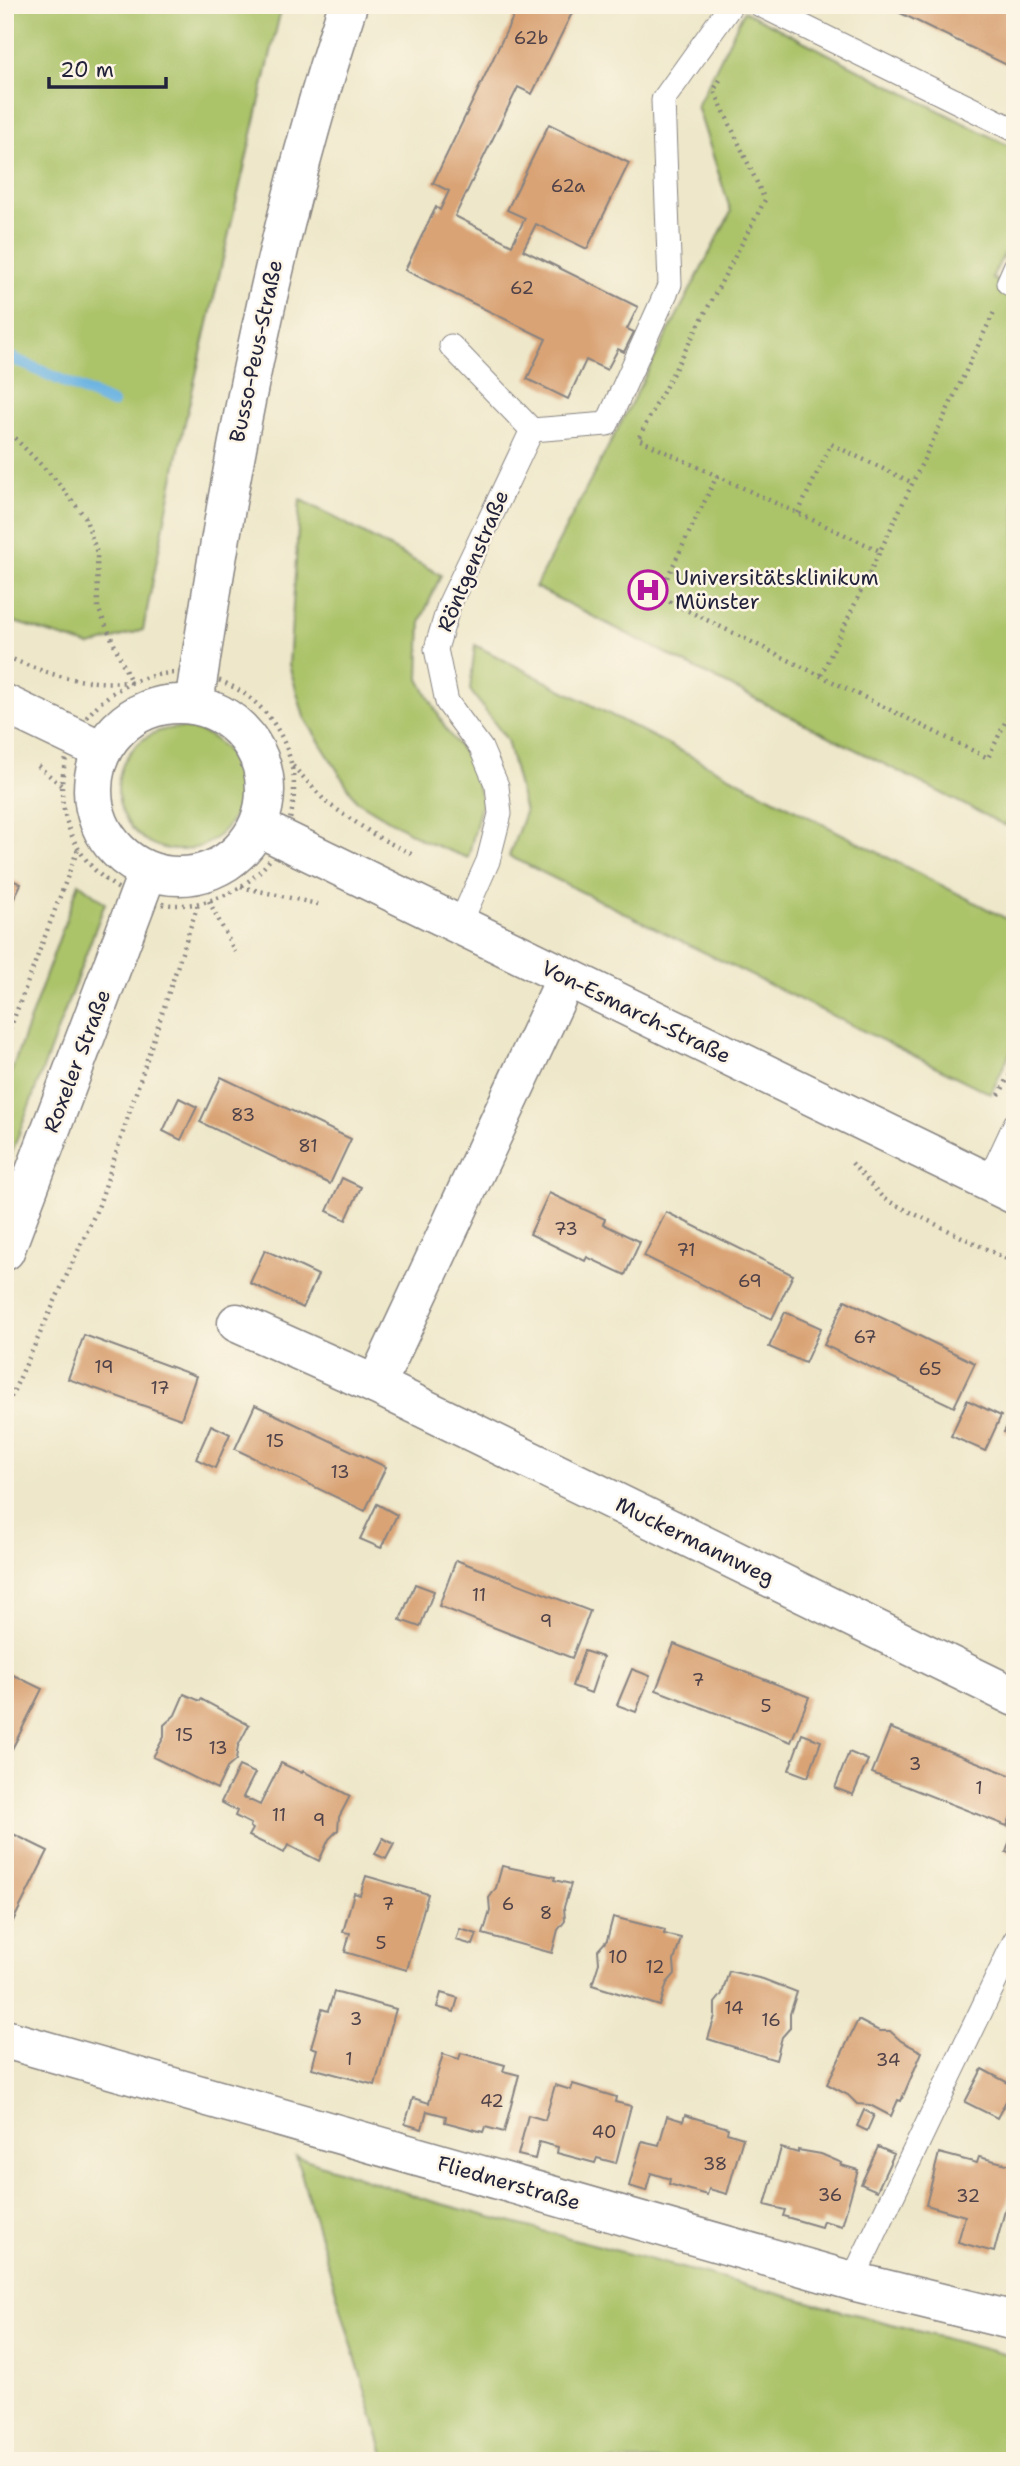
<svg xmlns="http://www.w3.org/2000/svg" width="1020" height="2466" font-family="'Shantell Sans',sans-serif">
<rect width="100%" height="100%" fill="#fcf5e5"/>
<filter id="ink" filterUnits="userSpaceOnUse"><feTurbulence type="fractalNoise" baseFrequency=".0143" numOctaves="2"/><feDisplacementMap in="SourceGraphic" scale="14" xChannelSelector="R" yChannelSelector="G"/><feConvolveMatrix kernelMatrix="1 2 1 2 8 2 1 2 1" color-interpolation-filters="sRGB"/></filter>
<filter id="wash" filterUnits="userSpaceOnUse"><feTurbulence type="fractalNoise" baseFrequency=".00686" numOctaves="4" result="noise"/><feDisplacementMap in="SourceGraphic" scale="28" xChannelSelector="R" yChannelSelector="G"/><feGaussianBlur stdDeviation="1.57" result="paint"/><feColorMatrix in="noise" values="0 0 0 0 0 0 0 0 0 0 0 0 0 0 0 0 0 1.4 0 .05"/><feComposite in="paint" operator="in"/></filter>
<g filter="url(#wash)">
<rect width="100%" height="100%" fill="#eee7c9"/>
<!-- green -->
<g fill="#abc369" stroke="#667252" stroke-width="2">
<polygon points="5,5 282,5 180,444 143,630 90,646 5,619"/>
<polygon points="744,11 1013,148 1015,232 992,278 1015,292 1015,807 1006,826 535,587 731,212 697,106"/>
<polygon points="300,499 441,575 421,620 419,679 447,731 470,761 482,801 468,858 424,841 356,800 304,717 289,665"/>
<polygon points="475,645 1015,923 1015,1042 991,1094 509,856 525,812 507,740 470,690"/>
<circle cx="179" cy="789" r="61"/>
<polygon points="79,883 105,903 5,1171 5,1089"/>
<polygon points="296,2156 427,2200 1015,2357 1015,2461 386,2461"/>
</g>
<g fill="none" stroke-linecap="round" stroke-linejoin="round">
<!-- stream -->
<polyline stroke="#6bb3e2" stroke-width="12" points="5,355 112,403"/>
</g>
<g id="blocks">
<!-- building -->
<g fill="#d9a374">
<polygon points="519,5 576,5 532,94 518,87 455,216 512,245 525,218 507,210 549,124 629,163 587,249 536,224 523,250 638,307 627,329 634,332 624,352 618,349 607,370 586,360 568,399 527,379 546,339 405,270 436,207 440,210 449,191 433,183"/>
<polygon points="884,5 1002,5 1015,11 1015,69"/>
<polygon points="5,877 21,884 5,917"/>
<polygon points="221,1077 351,1139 330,1184 200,1122"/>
<polygon points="179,1098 197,1107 181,1140 163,1131"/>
<polygon points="342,1178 361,1187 346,1220 327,1211"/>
<polygon points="549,1193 605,1219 603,1224 640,1242 625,1275 587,1257 585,1261 530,1234"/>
<polygon points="666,1212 793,1275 772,1319 644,1256"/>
<polygon points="265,1250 318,1275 303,1308 250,1283"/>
<polygon points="845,1300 975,1363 954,1407 824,1345"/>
<polygon points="785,1312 821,1328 805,1363 769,1347"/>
<polygon points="84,1335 196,1376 181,1419 68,1379"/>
<polygon points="967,1400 1001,1416 985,1451 951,1436"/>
<polygon points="255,1405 386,1467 365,1511 235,1449"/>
<polygon points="1015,1411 1015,1437 1004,1432"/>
<polygon points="211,1425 230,1434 215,1468 196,1459"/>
<polygon points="377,1504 397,1515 381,1548 360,1539"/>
<polygon points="456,1560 590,1611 572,1658 439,1606"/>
<polygon points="415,1584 434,1591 420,1627 400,1620"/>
<polygon points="674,1644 809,1697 791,1742 656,1690"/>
<polygon points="584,1651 603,1657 591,1693 572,1686"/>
<polygon points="632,1669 650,1676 636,1712 617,1705"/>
<polygon points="5,1671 42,1689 5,1763"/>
<polygon points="184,1694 200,1701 201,1699 249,1725 238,1746 236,1760 227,1768 217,1789 153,1757 164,1737 164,1725 175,1715"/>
<polygon points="890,1728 1015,1777 1015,1806 1007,1826 872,1773"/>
<polygon points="802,1734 821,1741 808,1777 789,1770"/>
<polygon points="849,1752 868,1760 853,1795 835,1788"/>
<polygon points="281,1763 302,1773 303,1771 350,1796 339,1817 338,1830 329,1839 319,1861 288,1845 284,1853 249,1836 253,1829 250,1827 251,1824 235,1816 237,1811 221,1802 239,1766 255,1773 243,1797 260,1805"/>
<polygon points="1014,1829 1015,1829 1015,1855 1006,1852"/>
<polygon points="5,1830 48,1851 5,1937"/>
<polygon points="383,1838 394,1844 386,1859 375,1854"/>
<polygon points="502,1866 555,1877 554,1880 571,1884 564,1907 565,1921 558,1930 552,1953 483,1934 490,1911 489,1898 496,1888"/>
<polygon points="366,1876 428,1894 407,1970 345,1952 350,1933 343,1932 354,1893 360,1895"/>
<polygon points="613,1917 665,1930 664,1934 681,1938 674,1961 675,1974 667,1983 660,2006 592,1985 599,1963 598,1950 607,1940"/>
<polygon points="460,1929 477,1934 473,1945 456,1940"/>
<polygon points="729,1971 763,1979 797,1992 790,2014 790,2028 782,2037 776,2060 708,2039 715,2016 715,2003 722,1994"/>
<polygon points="334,1992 396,2009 375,2085 312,2068 317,2049 311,2047 322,2009 328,2011"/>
<polygon points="441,1993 458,1998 454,2012 437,2007"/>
<polygon points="858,2020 879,2031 890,2031 901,2041 922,2052 901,2101 898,2100 891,2116 870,2105 857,2104 848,2095 827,2084"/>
<polygon points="461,2053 505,2065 503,2071 519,2075 504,2132 485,2127 483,2132 445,2122 446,2116 427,2111 422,2129 405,2124 413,2098 429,2103 443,2054 459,2059"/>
<polygon points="982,2069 1014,2086 997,2118 965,2102"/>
<polygon points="573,2084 616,2097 615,2102 631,2106 616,2163 597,2158 595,2163 557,2153 558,2147 539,2142 535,2159 518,2155 528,2115 545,2120 555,2085 571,2090"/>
<polygon points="864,2110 874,2115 867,2131 857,2126"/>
<polygon points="685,2115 728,2128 727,2133 743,2138 727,2194 709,2189 707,2195 669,2184 670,2179 651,2173 646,2191 629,2186 642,2141 659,2145 667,2116 683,2121"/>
<polygon points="878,2147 894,2154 877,2191 861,2184"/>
<polygon points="781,2148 798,2153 798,2150 821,2154 842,2163 841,2165 858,2170 842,2226 823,2221 821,2227 783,2216 785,2210 765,2205"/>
<polygon points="939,2153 977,2163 979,2157 1015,2166 1015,2189 1011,2188 994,2252 958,2242 965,2216 926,2205"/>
</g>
</g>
</g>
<g filter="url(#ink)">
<use href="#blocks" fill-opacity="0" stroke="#888482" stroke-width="2"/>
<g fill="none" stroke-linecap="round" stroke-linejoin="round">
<!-- service casing -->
<g stroke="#888482" stroke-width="25">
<g id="service">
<polyline points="760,5 1015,130"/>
<polyline points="1015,267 1008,283 1015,287"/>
<polyline points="451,346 532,430"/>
<polyline points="459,926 488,861 500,814 497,786 481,748 447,702 436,649 449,605 532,430 607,424 670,284 663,100 731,5"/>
<polyline points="988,1182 1015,1124"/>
<polyline points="852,2281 1015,1940"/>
</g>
</g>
<!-- minor casing -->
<g stroke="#888482" stroke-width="41">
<g id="minor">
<polyline points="566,978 376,1385 1015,1697"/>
<polyline points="237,1323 376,1385"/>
<polyline points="5,2039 852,2281 1015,2321"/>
</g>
</g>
<!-- tertiary casing -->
<g stroke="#888482" stroke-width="41">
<polyline id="tertiary" points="5,704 101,750"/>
</g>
<!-- secondary casing -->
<g stroke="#888482" stroke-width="41">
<g id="secondary">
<circle cx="179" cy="790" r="86"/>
<path d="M194 704C230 467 272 234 348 5"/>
<polyline points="258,827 1015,1195"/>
<polyline points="5,1251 148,871"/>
</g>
</g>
<!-- path -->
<g stroke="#888482" stroke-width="4.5" stroke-dasharray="2 5" stroke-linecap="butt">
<polyline points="720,80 714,90 765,200 638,439 717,476 658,596 988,758 1015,702"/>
<path d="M5 428 55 479 85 517 97 553 98 608 131 682C81 685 51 676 5 656"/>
<polyline points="717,476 880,551"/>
<polyline points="798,513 831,444 913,483"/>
<circle cx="178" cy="789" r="116"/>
<polyline points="821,675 995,310"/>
<polyline points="38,766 61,785"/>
<polyline points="293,766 327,803 376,836 413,855"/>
<polyline points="241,887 322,905"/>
<polyline points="209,901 235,952"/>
<polyline points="5,1042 78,849"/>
<polyline points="999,1095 1015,1065"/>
<polyline points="852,1163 884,1199 1015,1263"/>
<polyline points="5,1410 99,1205 198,904"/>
</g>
<!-- service -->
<use href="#service" stroke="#fff" stroke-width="23"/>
<!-- minor -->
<use href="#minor" stroke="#fff" stroke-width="38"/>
<!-- tertiary -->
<use href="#tertiary" stroke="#fff" stroke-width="38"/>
<!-- secondary -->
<use href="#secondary" stroke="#fff" stroke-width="38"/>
</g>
</g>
<!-- icons -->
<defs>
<g id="hospital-ring" transform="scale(2.0125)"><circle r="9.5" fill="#fcf5e5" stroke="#b5179e" stroke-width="1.5"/><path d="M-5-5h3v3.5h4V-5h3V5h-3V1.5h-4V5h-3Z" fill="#b5179e"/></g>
</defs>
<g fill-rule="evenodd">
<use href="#hospital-ring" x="648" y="590"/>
</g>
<g text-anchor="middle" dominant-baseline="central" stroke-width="5" stroke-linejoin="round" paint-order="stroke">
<!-- number labels -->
<g font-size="18" fill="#504249">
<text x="531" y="38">62b</text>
<text x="568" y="186">62a</text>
<text x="522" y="288">62</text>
<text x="243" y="1115">83</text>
<text x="308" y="1146">81</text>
<text x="566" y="1229">73</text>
<text x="686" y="1250">71</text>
<text x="750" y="1281">69</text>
<text x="865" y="1337">67</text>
<text x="104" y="1367">19</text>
<text x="930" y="1369">65</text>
<text x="160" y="1388">17</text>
<text x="275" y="1441">15</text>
<text x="340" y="1472">13</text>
<text x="479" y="1595">11</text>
<text x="546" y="1621">9</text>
<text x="698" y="1680">7</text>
<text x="766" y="1706">5</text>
<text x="184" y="1735">15</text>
<text x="218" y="1748">13</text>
<text x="915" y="1764">3</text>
<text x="979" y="1788">1</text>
<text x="279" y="1815">11</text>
<text x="319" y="1820">9</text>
<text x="388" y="1904">7</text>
<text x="508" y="1904">6</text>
<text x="546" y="1913">8</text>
<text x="381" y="1943">5</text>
<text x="618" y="1957">10</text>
<text x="655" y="1967">12</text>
<text x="734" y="2008">14</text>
<text x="356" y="2019">3</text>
<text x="771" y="2020">16</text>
<text x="349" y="2059">1</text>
<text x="888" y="2060">34</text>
<text x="492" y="2101">42</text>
<text x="604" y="2132">40</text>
<text x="715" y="2164">38</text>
<text x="830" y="2195">36</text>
<text x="968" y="2196">32</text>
</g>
<!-- street labels -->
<g font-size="21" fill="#22223b" stroke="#fcf5e5">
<text transform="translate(256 351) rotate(-78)">Busso-Peus-Straße</text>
<text transform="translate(473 561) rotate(-67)">Röntgenstraße</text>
<text transform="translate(636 1012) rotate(26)">Von-Esmarch-Straße</text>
<text transform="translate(77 1061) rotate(-69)">Roxeler Straße</text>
<text transform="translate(695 1541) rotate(26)">Muckermannweg</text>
<text transform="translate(509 2183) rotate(16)">Fliednerstraße</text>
</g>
<!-- poi labels -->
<g font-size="21" fill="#22223b" stroke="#fcf5e5" text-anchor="start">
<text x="675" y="578">Universitätsklinikum<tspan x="675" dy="24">Münster</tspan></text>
</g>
</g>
<!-- margin -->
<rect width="1020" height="2466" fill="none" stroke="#fcf5e5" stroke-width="28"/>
<!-- scale -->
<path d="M49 77v10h117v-10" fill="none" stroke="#22223b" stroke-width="3.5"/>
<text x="60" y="77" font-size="21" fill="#22223b" stroke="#fcf5e5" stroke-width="5" paint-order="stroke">20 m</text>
</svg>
